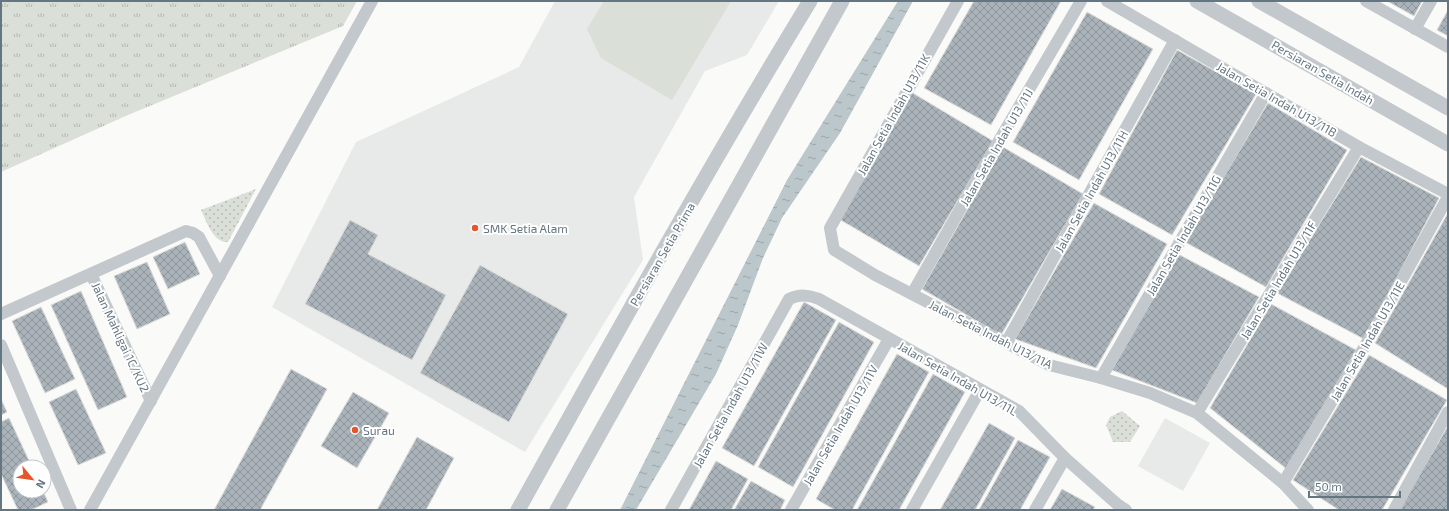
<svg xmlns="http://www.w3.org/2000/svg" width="1449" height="511" font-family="'Exo 2',sans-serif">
<defs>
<pattern id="grass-tufts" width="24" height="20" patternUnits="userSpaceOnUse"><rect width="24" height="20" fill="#dadfd7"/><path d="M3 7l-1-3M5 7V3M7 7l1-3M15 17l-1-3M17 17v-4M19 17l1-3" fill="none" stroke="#b4b9b4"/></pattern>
<pattern id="park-dots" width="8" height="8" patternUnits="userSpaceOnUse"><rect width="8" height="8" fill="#dadfd7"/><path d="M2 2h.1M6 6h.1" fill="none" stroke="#b4b9b4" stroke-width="1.8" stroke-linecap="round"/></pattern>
<pattern id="water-ripples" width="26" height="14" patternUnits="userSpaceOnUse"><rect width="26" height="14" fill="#bbc7cb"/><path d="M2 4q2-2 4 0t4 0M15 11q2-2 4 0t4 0" fill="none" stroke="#9ca6aa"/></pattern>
<pattern id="building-cross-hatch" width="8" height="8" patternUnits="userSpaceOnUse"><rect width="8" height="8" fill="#aab3b9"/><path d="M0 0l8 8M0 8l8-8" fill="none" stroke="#8e969c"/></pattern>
</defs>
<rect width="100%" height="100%" fill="#fafaf8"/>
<!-- built -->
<g fill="#e8e9e9">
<polygon points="555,1 779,1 747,55 705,71 634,197 643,260 525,452 272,307 356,142 519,67"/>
<polygon points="1165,418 1210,443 1183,491 1138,466"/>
</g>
<!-- grass -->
<polygon fill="url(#grass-tufts)" points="1,1 357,1 343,26 128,115 1,172"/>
<!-- park -->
<g fill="url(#park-dots)">
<path d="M256 189 228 242C213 243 207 222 201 210Z"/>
<polygon points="1122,411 1140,426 1130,442 1113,442 1106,425 1110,417"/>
</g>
<!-- pitch -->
<polygon fill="#dadfd7" points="604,1 731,1 672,100 601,58 587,29"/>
<!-- water -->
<polygon fill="url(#water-ripples)" points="898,1 913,1 840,133 782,218 763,258 738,325 716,374 636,510 620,510 787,180"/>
<!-- building -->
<g fill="url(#building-cross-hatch)" stroke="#dcdcda">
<polygon points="974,1 1061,1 991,125 924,88"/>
<polygon points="1387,1 1422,1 1414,16"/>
<polygon points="1448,10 1448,36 1437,30"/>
<polygon points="1087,12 1153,49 1079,180 1013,142"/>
<polygon points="1177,50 1256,94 1172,235 1099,194"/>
<polygon points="911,92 993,141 919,266 839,219"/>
<polygon points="1268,103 1347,150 1266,287 1185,242"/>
<polygon points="1003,147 1083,194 1001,335 922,289"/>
<polygon points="1361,157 1439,198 1364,339 1277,293"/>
<polygon points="1094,203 1167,244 1096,368 1015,339"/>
<polygon points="1448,213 1448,389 1375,343"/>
<polygon points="350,220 378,235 368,254 446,295 412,360 305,304"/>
<polygon points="185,242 200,274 168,289 153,257"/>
<polygon points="1178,254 1259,297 1197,403 1112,370"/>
<polygon points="147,262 170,314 137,329 114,276"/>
<polygon points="480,265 568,314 509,422 420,373"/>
<polygon points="81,291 127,397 98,410 51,305"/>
<polygon points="804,302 836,320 754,466 722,448"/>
<polygon points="1271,304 1356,350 1288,470 1210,408"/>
<polygon points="41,307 75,379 45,393 12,321"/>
<polygon points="839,322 874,342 793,487 758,467"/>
<polygon points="897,354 929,372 852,510 835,510 816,499"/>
<polygon points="1369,355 1447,400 1382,510 1339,510 1293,480"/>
<polygon points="291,369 327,389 260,510 214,510"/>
<polygon points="933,374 965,392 899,510 857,510"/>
<polygon points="76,389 106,453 78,465 49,402"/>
<polygon points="353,392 389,413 357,468 321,446"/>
<polygon points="1,399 7,412 1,415"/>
<polygon points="9,418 32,467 20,467 20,491 43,491 48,502 31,510 18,510 1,474 1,422"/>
<polygon points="989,423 1015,438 975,510 940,510"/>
<polygon points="1448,426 1448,510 1399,510"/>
<polygon points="417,437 454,458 426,510 377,510"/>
<polygon points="1018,440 1050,457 1020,510 979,510"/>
<polygon points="716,461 748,479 731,510 689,510"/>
<polygon points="751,481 785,500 780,510 734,510"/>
<polygon points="1062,489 1095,507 1093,510 1050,510"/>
</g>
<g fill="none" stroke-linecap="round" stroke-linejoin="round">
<!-- minor -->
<g stroke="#c3c8cc" stroke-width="12">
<polyline points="958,1 830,228 834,250 875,275 1049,365 1101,378 1150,393 1197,413 1283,483 1308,510"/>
<polyline points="1107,1 1359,147 1448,194"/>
<polyline points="1366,1 1448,47"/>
<polyline points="1415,29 1431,1"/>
<polyline points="91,274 151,401"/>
<polyline points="912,294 1000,139 1081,1"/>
<polyline points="1,314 186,231 193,233 199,237 220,276"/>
<polyline points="1006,343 1175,40"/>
<polyline points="1,345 71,510"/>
<polyline points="1101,378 1266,93"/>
<polyline points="1197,413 1359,147"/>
<polyline points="1283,483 1365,346 1448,197"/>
<polyline points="90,510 372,1"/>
<path d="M671 510 789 299C800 294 808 295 819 299L1019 411 1065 458 1117 504 1126 510"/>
<polyline points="791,510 889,339"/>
<polyline points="912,510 980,390"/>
<polyline points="1035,510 1065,458"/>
<polyline points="1394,510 1448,412"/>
</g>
<!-- tertiary -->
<g stroke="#c3c8cc" stroke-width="15">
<polyline points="1197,1 1448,144"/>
<polyline points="1259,1 1448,108"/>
<path d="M518 510C613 339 708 168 810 1"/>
<polyline points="557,510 842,1"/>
</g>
</g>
<!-- markers -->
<g fill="#e4572e" stroke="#fff" stroke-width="1.5">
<circle cx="475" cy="228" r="4"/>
<circle cx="355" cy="430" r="4"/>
</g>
<g text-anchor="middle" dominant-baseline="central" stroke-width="4" stroke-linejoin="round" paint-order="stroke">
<!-- street labels -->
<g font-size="12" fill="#657683" stroke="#fff">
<text transform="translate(1323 72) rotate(30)">Persiaran Setia Indah</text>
<text transform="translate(1277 99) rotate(30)">Jalan Setia Indah U13/11B</text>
<text transform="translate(893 114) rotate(-61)">Jalan Setia Indah U13/11K</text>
<text transform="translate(996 147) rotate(-60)">Jalan Setia Indah U13/11J</text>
<text transform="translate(1091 191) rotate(-61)">Jalan Setia Indah U13/11H</text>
<text transform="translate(1183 235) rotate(-60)">Jalan Setia Indah U13/11G</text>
<text transform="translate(662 254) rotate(-60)">Persiaran Setia Prima</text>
<text transform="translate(1278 280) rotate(-59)">Jalan Setia Indah U13/11F</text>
<text transform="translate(991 334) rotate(27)">Jalan Setia Indah U13/11A</text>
<text transform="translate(121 337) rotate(65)">Jalan Mahligai 1C/KU2</text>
<text transform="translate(1367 341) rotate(-60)">Jalan Setia Indah U13/11E</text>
<text transform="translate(958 378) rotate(30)">Jalan Setia Indah U13/11L</text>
<text transform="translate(730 405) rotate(-61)">Jalan Setia Indah U13/11W</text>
<text transform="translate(840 425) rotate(-60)">Jalan Setia Indah U13/11V</text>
</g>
<!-- poi labels -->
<g font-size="12" fill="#657683" stroke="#fff" text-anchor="start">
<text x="483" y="228">SMK Setia Alam</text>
<text x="363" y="430">Surau</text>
</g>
</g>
<!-- border -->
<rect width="1449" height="511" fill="none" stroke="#657683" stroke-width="4"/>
<!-- north arrow -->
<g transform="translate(32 479) rotate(119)"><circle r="19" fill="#ffffff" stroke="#c1c8cd"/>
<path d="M0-3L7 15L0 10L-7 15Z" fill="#e4572e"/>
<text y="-6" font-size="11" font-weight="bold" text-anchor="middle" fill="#657683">N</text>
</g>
<!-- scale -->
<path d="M1309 491v6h91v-6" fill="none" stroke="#657683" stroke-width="2"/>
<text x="1315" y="491" font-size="12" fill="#657683" stroke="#ffffff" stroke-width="3" paint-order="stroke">50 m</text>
</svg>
